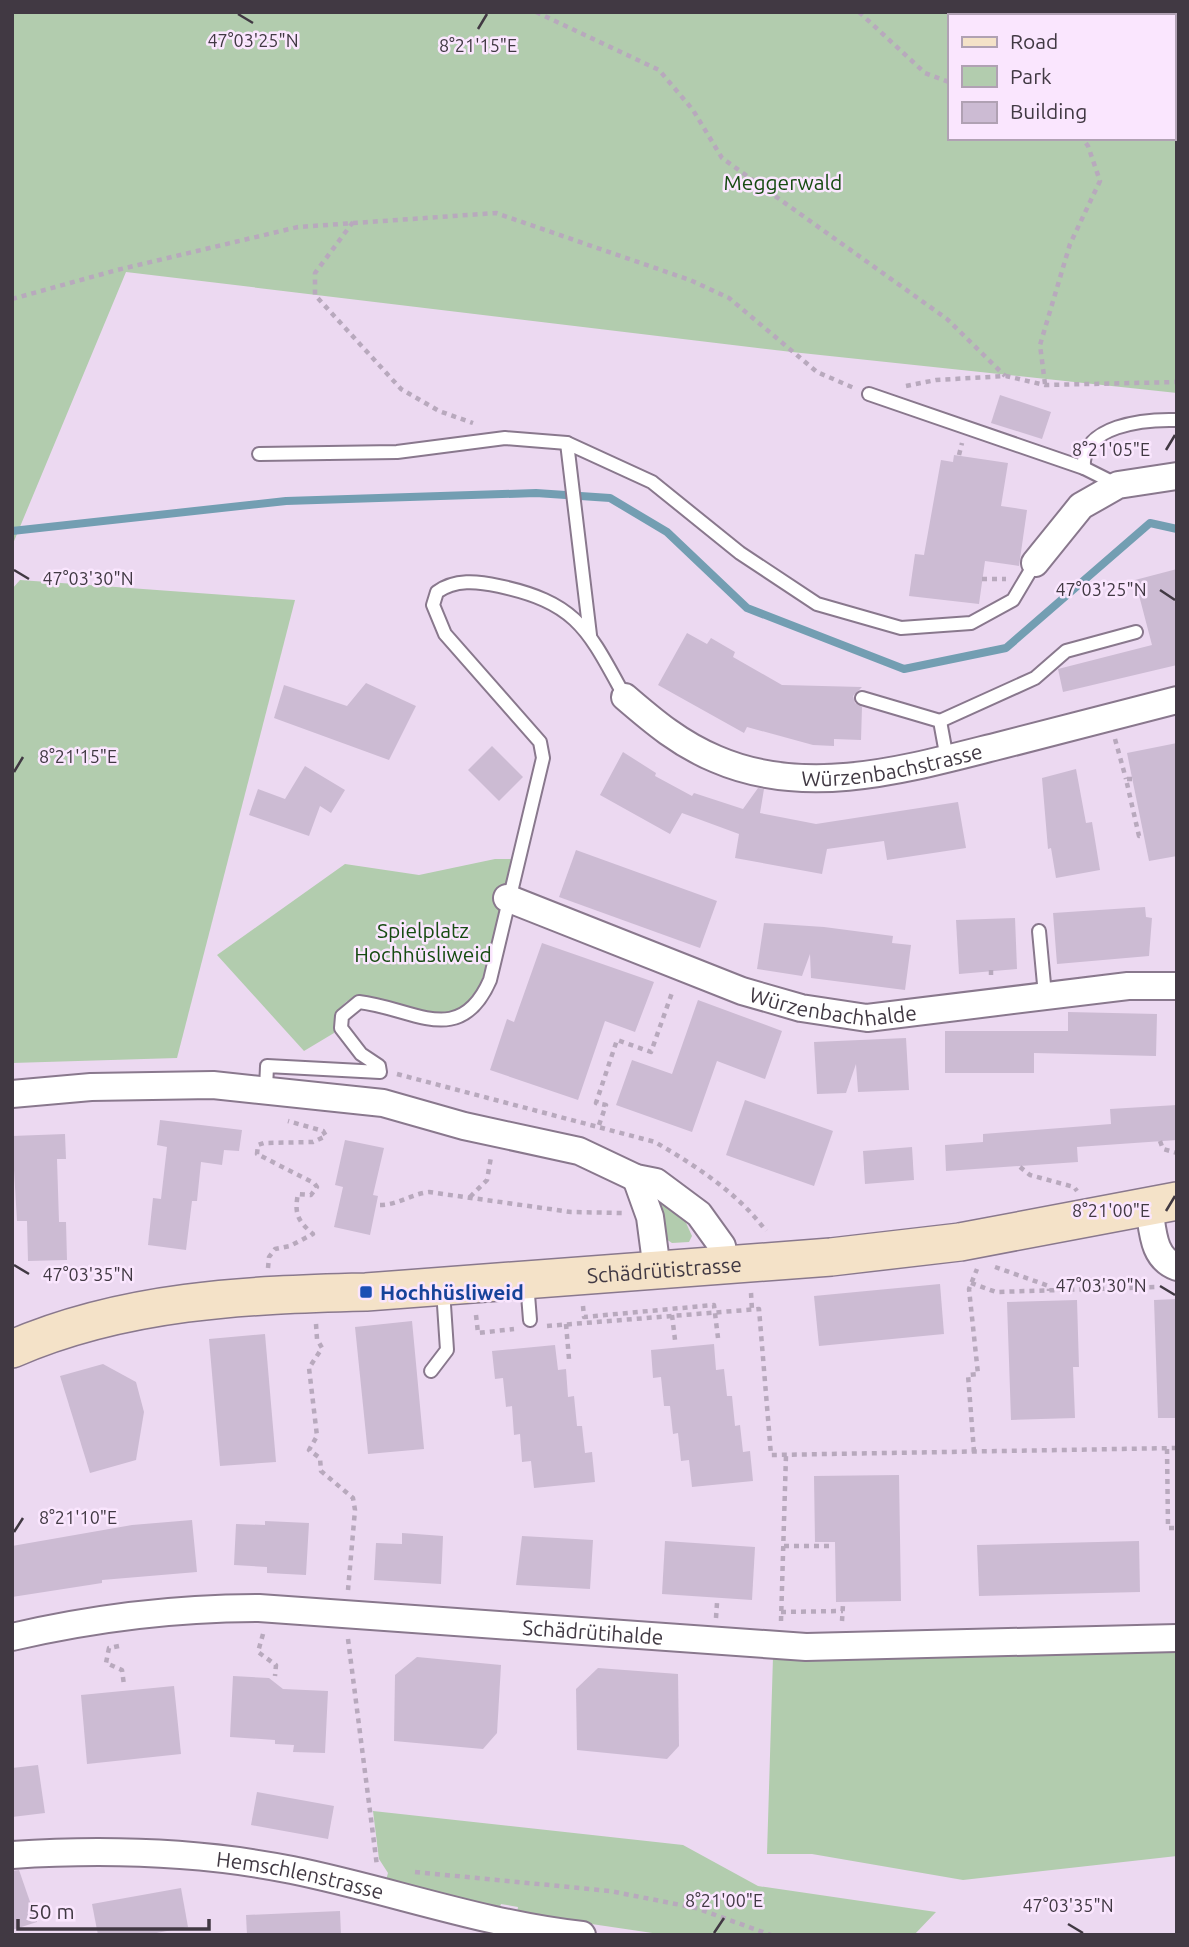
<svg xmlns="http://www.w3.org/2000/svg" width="1189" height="1947" font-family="Ubuntu,sans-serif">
<rect width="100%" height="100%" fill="#ecd9f1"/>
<!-- green -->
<g fill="#b2ccae" fill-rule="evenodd">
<path d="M12 12H1177V393L792 352 126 272 12 546ZM949 16H1173V138H949Z"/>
<polygon points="20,580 295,600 177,1058 12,1063 12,589"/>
<path d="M495 859H511C504 892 490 986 466 1006 425 1039 340 951 334 1033L304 1051 217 955 345 864 419 875Z"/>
<polygon points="655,1192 682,1214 692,1236 689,1242 672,1243 666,1239"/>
<polygon points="1177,1650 1177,1856 963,1880 812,1854 767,1854 773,1657"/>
<polygon points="373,1811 683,1845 758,1886 936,1912 914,1935 666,1935 517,1913 518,1907 501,1904 499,1910 386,1880 388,1873 379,1859"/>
</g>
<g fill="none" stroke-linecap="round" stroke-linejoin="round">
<!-- stream -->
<g stroke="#739eb2" stroke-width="8">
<polyline points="1063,12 1066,16"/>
<polyline points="1173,85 1177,91"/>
<polyline points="12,531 286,501 536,493 610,498 667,532 747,608 904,669 1006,648 1150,523 1177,529"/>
</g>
</g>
<!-- building -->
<g fill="#ccbbd3">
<polygon points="1000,395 1051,412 1042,439 991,423"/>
<polygon points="954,455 1008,463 1001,506 1027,510 1019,566 985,561 979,604 909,596 915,554 924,555 941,460 953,462"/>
<polygon points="1177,569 1177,665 1063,692 1058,669 1152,645 1135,580"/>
<polygon points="687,633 707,644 711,638 735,652 733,657 782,685 862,687 853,696 855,703 862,707 861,740 834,739 834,746 813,745 747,727 744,733 658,685"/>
<polygon points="366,683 416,706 389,760 274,718 284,685 347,706"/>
<polygon points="1177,743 1177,856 1149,861 1127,753"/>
<polygon points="492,746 523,777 499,801 468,770"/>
<polygon points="623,752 656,773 655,776 692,796 694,793 743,809 758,788 764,789 760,813 816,824 958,802 966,848 887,860 884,841 827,849 822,874 735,858 739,834 682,813 670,834 600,795"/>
<polygon points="305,766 345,790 331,813 320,806 309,836 249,815 258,789 285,799"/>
<polygon points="1076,769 1086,823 1092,822 1100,870 1056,878 1051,848 1048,849 1042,778"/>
<polygon points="576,850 717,901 700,948 559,897"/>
<polygon points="1145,907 1146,917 1152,918 1149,956 1057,964 1053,913"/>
<polygon points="1015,918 1017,969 959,974 956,920"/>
<polygon points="764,923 824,927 893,936 892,943 911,945 905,990 811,978 810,954 802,976 757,969"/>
<polygon points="542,943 654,982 635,1032 605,1021 578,1100 490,1070 507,1019 514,1022"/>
<polygon points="698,1000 782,1031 765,1079 717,1061 692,1132 616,1105 632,1060 672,1074"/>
<polygon points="1068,1012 1157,1014 1156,1056 1034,1053 1034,1073 945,1073 945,1031 1068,1031"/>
<polygon points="906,1038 909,1090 858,1092 856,1064 846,1093 817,1094 814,1042"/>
<polygon points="745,1100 833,1131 814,1186 726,1155"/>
<polygon points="1177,1105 1177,1140 1077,1147 1078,1162 946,1171 945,1145 983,1142 983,1134 1111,1124 1110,1109"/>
<polygon points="160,1120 242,1130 239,1151 224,1150 222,1165 201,1162 197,1201 192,1201 186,1250 148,1245 153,1198 161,1199 167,1147 157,1145"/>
<polygon points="65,1134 66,1159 57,1159 59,1222 66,1222 67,1260 28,1261 27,1221 17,1221 12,1136"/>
<polygon points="345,1140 384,1148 373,1195 378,1196 370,1235 334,1227 343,1187 335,1185"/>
<polygon points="912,1147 914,1180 865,1184 863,1151"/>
<polygon points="940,1284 944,1334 819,1346 814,1296"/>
<polygon points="1177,1299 1177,1418 1158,1418 1154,1300"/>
<polygon points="1077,1300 1079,1367 1073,1367 1075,1418 1011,1420 1007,1302"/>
<polygon points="412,1321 424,1449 368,1454 355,1327"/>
<polygon points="265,1334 276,1462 220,1466 209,1339"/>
<polygon points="714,1344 716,1370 724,1369 727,1396 732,1396 735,1426 740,1425 743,1452 750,1451 753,1481 692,1487 689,1460 681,1461 678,1433 673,1434 670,1406 664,1406 661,1377 653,1378 651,1350"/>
<polygon points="555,1345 558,1370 566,1369 568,1397 574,1396 577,1426 582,1426 585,1453 592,1452 595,1482 534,1488 531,1461 522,1462 520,1434 514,1435 512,1406 506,1407 503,1378 495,1379 492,1351"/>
<polygon points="103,1364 136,1382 144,1412 136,1460 90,1473 60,1376"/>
<polygon points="899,1475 901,1601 836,1602 835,1542 815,1542 814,1476"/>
<polygon points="192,1520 197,1572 102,1580 102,1583 12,1597 12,1546 132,1525"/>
<polygon points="265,1521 309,1523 306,1575 267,1573 267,1567 234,1565 236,1524 265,1525"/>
<polygon points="402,1533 443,1536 441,1584 374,1580 376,1543 402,1544"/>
<polygon points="522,1536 593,1540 590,1589 516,1585"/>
<polygon points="665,1541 755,1547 752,1600 662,1594"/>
<polygon points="1139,1541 1140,1592 979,1596 977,1545"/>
<polygon points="417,1657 501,1665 497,1733 483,1749 394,1741 395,1675"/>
<polygon points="598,1668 678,1674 679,1746 667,1759 577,1750 576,1689"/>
<polygon points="233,1676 269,1678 283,1689 328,1691 325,1753 293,1752 294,1745 275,1744 275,1740 230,1737"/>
<polygon points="174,1686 181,1754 87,1764 81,1695"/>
<polygon points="38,1765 45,1813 12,1817 12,1768"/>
<polygon points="257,1792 334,1806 328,1839 251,1825"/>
<polygon points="19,1870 37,1922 12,1930 12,1871"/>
<polygon points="181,1888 188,1927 146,1935 98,1935 92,1904"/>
<polygon points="340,1911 341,1935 247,1935 246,1915"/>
</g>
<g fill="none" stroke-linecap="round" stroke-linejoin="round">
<!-- service casing -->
<g stroke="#89788d" stroke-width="16">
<g id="service">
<polyline points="869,394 1084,468 1118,485"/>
<polyline points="259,454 397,452 505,438 567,443"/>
<path d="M1084 468C1080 425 1145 419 1177 420"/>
<polyline points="590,635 567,443 652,482 740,553 817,604 901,628 971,623 1013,600 1035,563"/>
<polyline points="862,698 940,721 947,759"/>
<polyline points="940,721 1035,678 1066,651 1136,632"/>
<polyline points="1039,931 1045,995"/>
<path d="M266 1089 267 1066 380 1072 379 1066 361 1054 341 1028 342 1016 359 1002C413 1008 460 1049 490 980L543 758 540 742 445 634 433 605 437 592C455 579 477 581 499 586 578 603 588 630 625 697"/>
<polyline points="527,1282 530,1320"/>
<polyline points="431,1371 447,1350 443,1290"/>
</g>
</g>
<!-- minor casing -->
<g stroke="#89788d" stroke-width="30">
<g id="minor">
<polyline points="1035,563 1081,506 1118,485 1177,476"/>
<path id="s1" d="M625 697C654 722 680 744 716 759 808 799 910 768 1002 745 1060 730 1119 715 1177 700"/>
<path id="s2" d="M507 898 742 991 801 1008 867 1018 1128 986H1177"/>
<polyline points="12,1094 91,1087 213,1085 383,1103 464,1126 579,1151 636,1178 656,1182 699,1214 722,1246 725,1264"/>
<polyline points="636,1178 650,1217 657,1270"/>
<path d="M1149 1207C1153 1230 1152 1258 1177 1267"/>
<path id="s3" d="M12 1637C94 1618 174 1608 259 1608L806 1647 1177 1638"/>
<path id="s4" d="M12 1855C104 1849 202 1852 292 1870 390 1890 483 1924 582 1935"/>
</g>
</g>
<!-- secondary casing -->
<g stroke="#89788d" stroke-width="40">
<g id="secondary">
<path id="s5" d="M12 1349C125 1300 245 1295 366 1292L831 1257 960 1242 1177 1201"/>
</g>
</g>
<!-- path -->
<g stroke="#b8a9bd" stroke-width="4.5" stroke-dasharray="5 5" stroke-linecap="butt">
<polyline points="536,12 659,70 693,110 722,158 947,319 1005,376"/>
<polyline points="859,12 925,73 949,82"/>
<polyline points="353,222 315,273 315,295 401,389 439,411 473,423"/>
<polyline points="12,299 117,270 298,227 496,213 690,280 729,298 817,372 854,388"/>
<polyline points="1045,384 1040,345 1070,244 1100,181 1088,146 1082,138"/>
<polyline points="906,386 936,380 1006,376 1045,385 1177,382"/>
<polyline points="959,455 962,443"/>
<polyline points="982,579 1006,579"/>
<polyline points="1115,739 1126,779"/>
<polyline points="1132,779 1126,779 1139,836 1143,835"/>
<polyline points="991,970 991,976 995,976"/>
<path d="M397 1074 655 1142C696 1166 738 1193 766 1231"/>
<polyline points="599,1125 606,1105 596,1103 617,1040 651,1052 673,990"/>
<polyline points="1160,1141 1163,1149 1177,1153"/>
<polyline points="1020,1167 1030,1175 1074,1187 1077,1191"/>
<polyline points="470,1197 487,1180 491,1157"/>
<path d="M380 1205C398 1205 411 1194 429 1192L571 1212 623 1213"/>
<polyline points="995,1267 1049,1286 1049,1291"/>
<path d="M268 1268 269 1257 275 1249 290 1246 313 1234C298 1221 294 1214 298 1194L311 1195 317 1187 314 1183 257 1154 258 1145 264 1143 313 1142 326 1136 323 1131 288 1121"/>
<polyline points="971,1283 996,1292 1158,1287"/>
<polyline points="751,1293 752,1310"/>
<polyline points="583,1306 584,1317 714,1305 718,1338"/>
<polyline points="476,1315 478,1333 514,1329"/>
<polyline points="672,1315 675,1340"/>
<polyline points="316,1324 317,1339 322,1348 309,1368 317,1436 309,1450 320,1458 321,1471 353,1498 355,1510 348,1590"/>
<polyline points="566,1324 569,1359"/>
<polyline points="547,1326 759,1309 771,1455 1177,1448"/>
<polyline points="1167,1449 1168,1528 1177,1528"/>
<polyline points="974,1452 968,1375 978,1374 969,1289 977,1269"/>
<polyline points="784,1546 830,1546"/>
<polyline points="781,1612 843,1611"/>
<polyline points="716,1618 717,1603"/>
<polyline points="781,1621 786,1455"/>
<polyline points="842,1621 843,1604"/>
<polyline points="263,1634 258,1652 276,1665 275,1676"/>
<polyline points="348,1639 377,1866"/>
<polyline points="119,1646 109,1648 106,1663 122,1670 124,1685"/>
<polyline points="415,1872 610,1891 696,1908 771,1935"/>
</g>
<!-- service -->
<use href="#service" stroke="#fff" stroke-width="12"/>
<!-- minor -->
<use href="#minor" stroke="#fff" stroke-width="26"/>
<!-- secondary -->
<use href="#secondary" stroke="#f4e2c8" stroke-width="37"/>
</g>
<!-- ticks -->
<path fill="none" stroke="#413943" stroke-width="2.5" d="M238 14 253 23M478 29 487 14M1166 450 1175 435M14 570 29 579M1160 590 1175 600M14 772 23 757M1166 1211 1175 1196M14 1265 29 1274M1160 1286 1175 1295M14 1532 23 1518M1068 1924 1083 1933M714 1933 724 1918"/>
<!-- markers -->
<rect fill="#1a4fb4" stroke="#fae6fe" stroke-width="2.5" x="359" y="1285" width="14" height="14" rx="3.5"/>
<g text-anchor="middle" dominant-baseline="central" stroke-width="5" stroke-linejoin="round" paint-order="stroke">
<!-- park labels -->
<g font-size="21" fill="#164b11" stroke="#fae6fe">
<text x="783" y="182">Meggerwald</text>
<text x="423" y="930">Spielplatz<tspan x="423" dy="24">Hochhüsliweid</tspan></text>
</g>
<!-- street labels -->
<g font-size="21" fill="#413943" stroke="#fae6fe">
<text stroke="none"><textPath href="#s1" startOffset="290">Würzenbachstrasse</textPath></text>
<text stroke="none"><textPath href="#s2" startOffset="346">Würzenbachhalde</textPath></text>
<text stroke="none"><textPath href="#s5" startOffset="660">Schädrütistrasse</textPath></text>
<text stroke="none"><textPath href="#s3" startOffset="584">Schädrütihalde</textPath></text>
<text stroke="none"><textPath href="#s4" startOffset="290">Hemschlenstrasse</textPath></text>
</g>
<!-- transit labels -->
<g font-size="21" font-weight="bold" fill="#164399" stroke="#fae6fe" text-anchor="start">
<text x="380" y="1292">Hochhüsliweid</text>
</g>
</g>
<g font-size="18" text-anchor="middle" fill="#413943" stroke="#fae6fe" stroke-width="5" stroke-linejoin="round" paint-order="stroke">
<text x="253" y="47">47°03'25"N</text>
<text x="478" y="52">8°21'15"E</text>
<text x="1111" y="456">8°21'05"E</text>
<text x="88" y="585">47°03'30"N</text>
<text x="1101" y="596">47°03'25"N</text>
<text x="78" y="763">8°21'15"E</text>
<text x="1111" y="1217">8°21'00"E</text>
<text x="88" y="1281">47°03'35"N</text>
<text x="1101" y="1292">47°03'30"N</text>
<text x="78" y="1524">8°21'10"E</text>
<text x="724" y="1907">8°21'00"E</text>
<text x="1068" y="1912">47°03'35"N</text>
</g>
<!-- border -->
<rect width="1189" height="1947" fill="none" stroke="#413943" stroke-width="28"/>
<!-- legend -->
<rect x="948" y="14" width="228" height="126" fill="#fae6fe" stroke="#b0a1b3" stroke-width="2"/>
<rect x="962" y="37" width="35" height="10" fill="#f4e2c8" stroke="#b0a1b3" stroke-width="2"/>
<text x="1010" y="49" font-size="21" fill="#413943">Road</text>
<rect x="962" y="66" width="35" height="21" fill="#b2ccae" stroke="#b0a1b3" stroke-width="2"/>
<text x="1010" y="84" font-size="21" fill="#413943">Park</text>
<rect x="962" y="102" width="35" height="21" fill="#ccbbd3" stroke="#b0a1b3" stroke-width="2"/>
<text x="1010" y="119" font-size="21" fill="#413943">Building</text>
<!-- scale -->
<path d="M18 1919v10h191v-10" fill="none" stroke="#413943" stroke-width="3.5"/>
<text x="28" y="1919" font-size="21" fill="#413943" stroke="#fae6fe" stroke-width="5" paint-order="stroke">50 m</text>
</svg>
